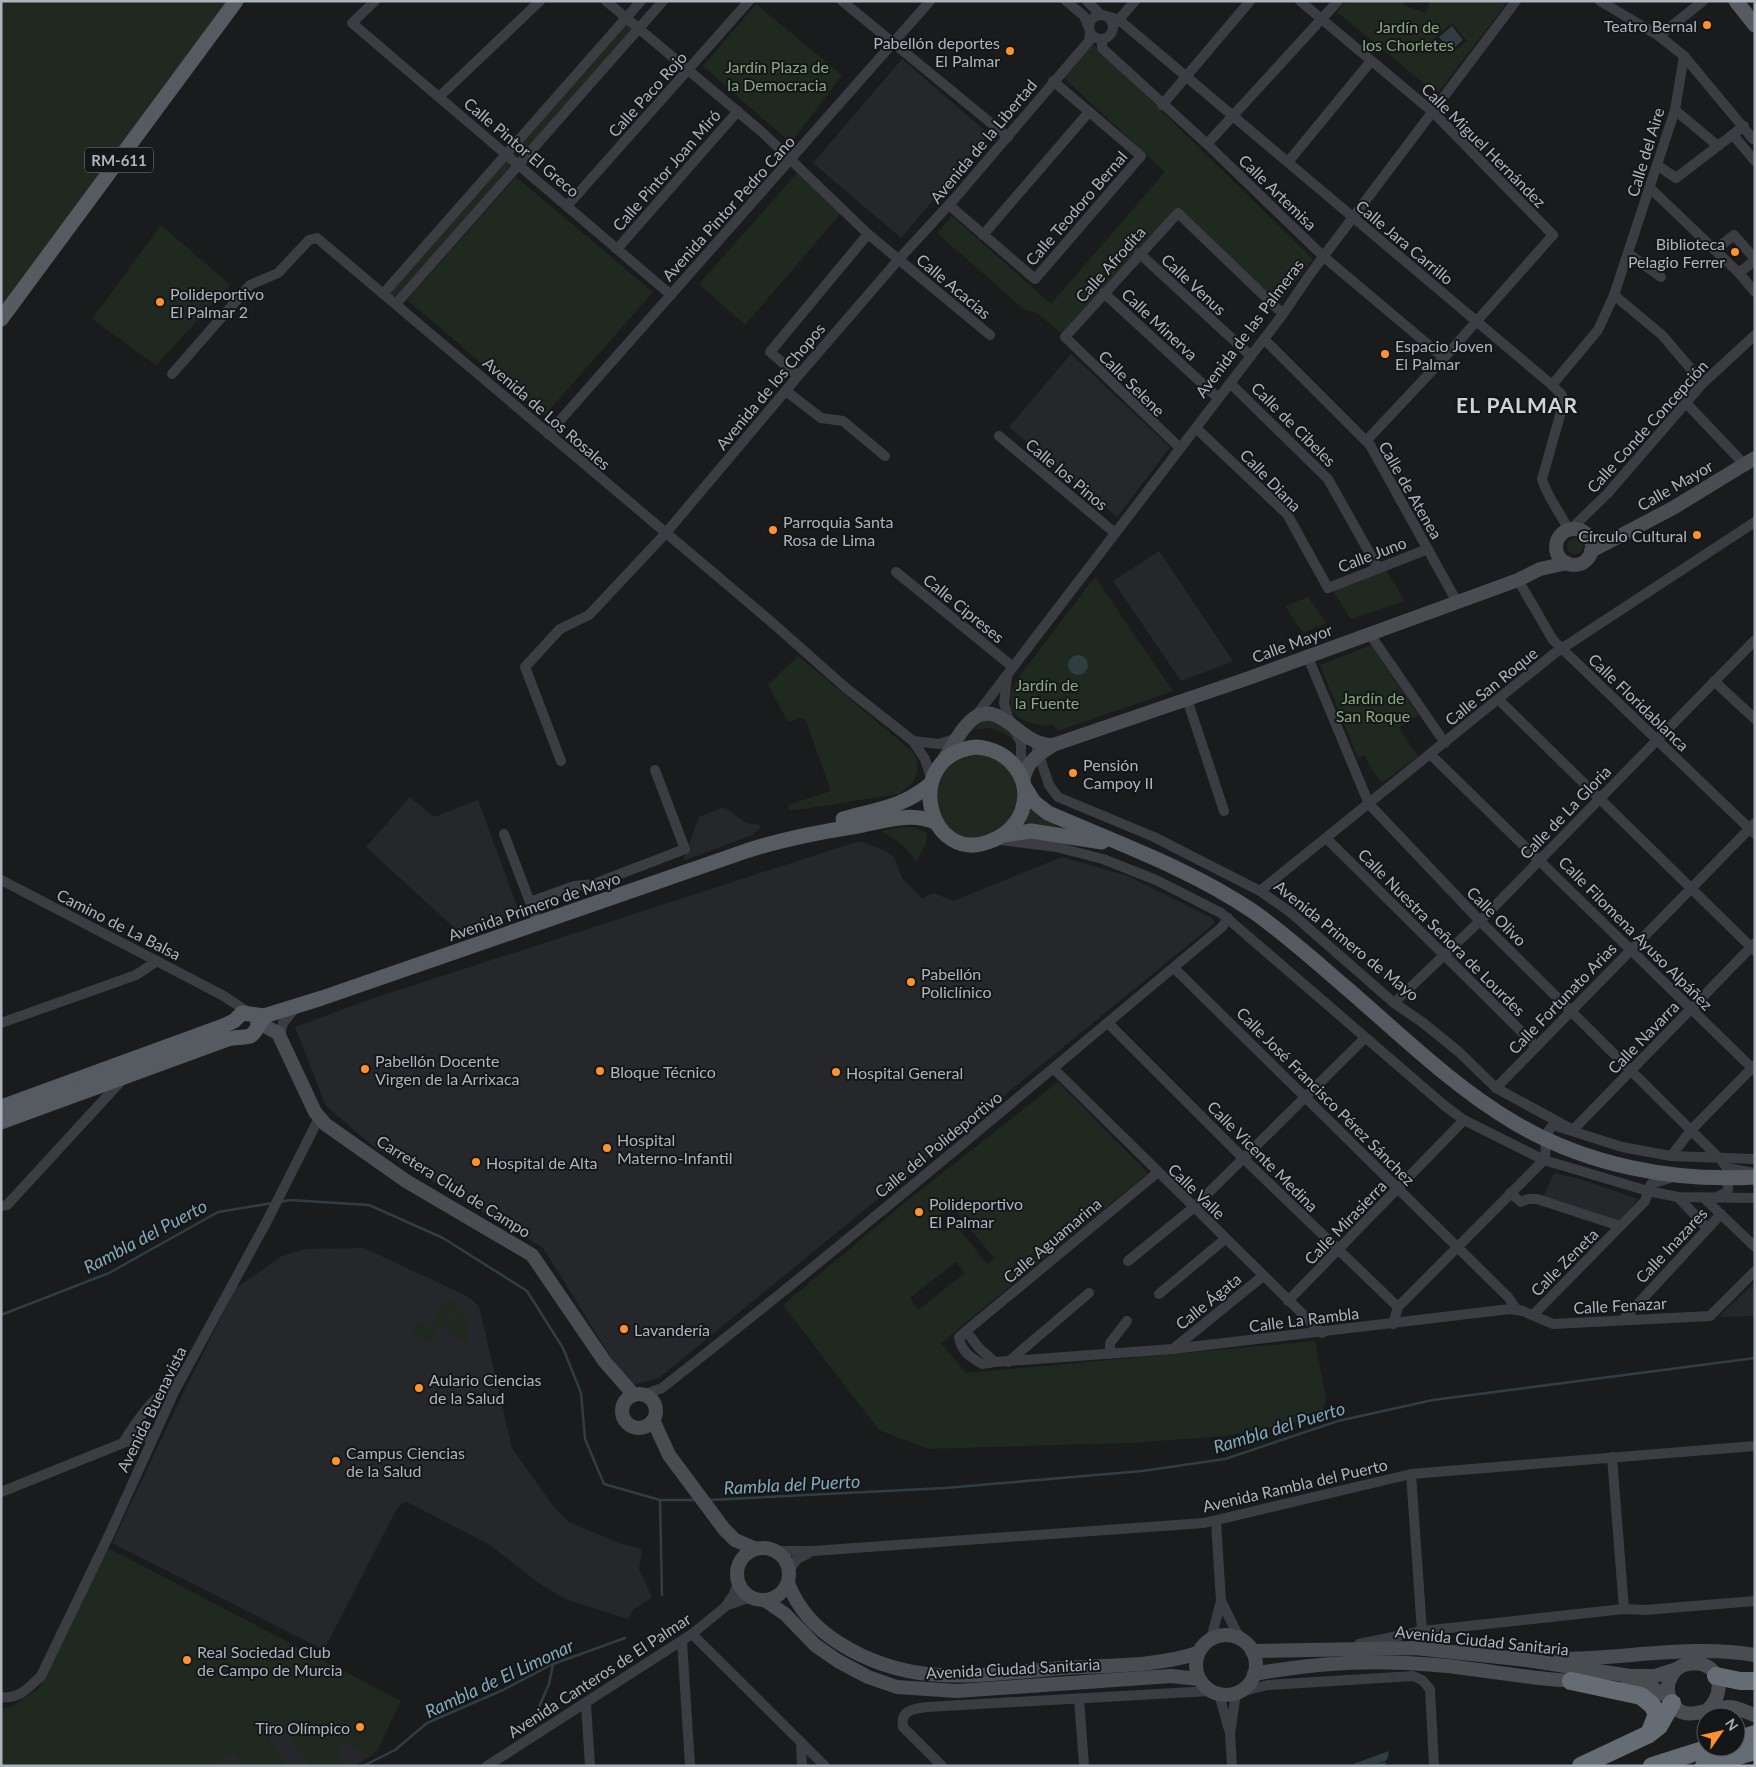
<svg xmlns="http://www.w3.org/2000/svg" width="1756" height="1767" font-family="Lato,sans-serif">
<rect width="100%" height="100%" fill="#1a1b1d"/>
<!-- built -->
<g fill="#26272a">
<polygon points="902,59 989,134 901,238 813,163"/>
<polygon points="1071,354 1170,447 1117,517 1009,427"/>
<polygon points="1159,551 1233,661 1181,681 1113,581"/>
<polygon points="410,797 434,817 478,800 520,914 461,934 366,847"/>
<polygon points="724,807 746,823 762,825 752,835 683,861 699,817"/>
<polygon points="859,841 886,851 894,857 902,878 922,898 934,893 953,901 1062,857 1128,876 1212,918 1215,923 659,1378 629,1386 543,1248 374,1147 326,1106 295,1027 371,999"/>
<polygon points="1554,1173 1580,1179 1638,1199 1618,1222 1543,1197"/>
<polygon points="364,1248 467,1296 479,1306 512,1448 554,1507 569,1522 619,1543 642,1549 639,1569 652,1597 633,1610 628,1619 565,1599 540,1584 490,1545 407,1502 401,1504 395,1512 324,1650 112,1543 185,1389 236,1288 282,1256 305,1249"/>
<polygon points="1755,1282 1755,1316 1719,1317"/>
<polygon points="290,1710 371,1756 353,1766 179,1766 206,1723 244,1762 269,1738 266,1733"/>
</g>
<!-- green -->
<g fill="#20291f" fill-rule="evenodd">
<polygon points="1,1 229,1 1,310"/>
<path d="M1346 1H1404L1403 5 1426 13 1430 1H1508L1437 94 1337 12ZM1452 23 1467 41 1450 55 1435 37Z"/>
<polygon points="756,4 842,75 791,143 703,66"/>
<polygon points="628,24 633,29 520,157 514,152"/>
<polygon points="1093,44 1313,259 1278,304 1179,209 1063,335 1037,313 1025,310 937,233 952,216 1051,304 1165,172 1063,77"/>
<polygon points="507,160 512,164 396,299 389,293"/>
<polygon points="799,171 843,211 745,325 699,284"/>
<polygon points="516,177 653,292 544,416 407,300"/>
<polygon points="161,225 230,285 156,365 92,319"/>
<circle cx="1575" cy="546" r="8"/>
<polygon points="1386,570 1405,601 1351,619 1333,591"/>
<path d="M1095 577 1173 691 1058 731 1053 724C1033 728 1005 719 1011 692 1012 687 1016 682 1018 678Z"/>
<polygon points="1308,597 1326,623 1303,633 1285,606"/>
<polygon points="1371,645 1418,715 1399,728 1418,756 1382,783 1370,767 1365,755 1358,758 1320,665"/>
<path d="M798 656 913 752C923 771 916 783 898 794L790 811 788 805 831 791 806 721 801 718 788 722 768 685Z"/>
<polygon points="985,719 1003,722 1019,745 1009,736 991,728 972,730"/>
<path d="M982 754C988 756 998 758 1003 763 1019 777 1023 803 1008 821 1002 828 995 831 986 835 933 854 912 759 982 754Z"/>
<polygon points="1031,810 1056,824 1055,827 1025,824"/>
<polygon points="902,827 915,827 927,833 926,844 916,861 904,846 881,831"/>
<path d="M1058 1082 1148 1173 941 1343 966 1373 1315 1341 1326 1398 1322 1417 1226 1436 1129 1443 928 1449 879 1430 783 1305 903 1204ZM952 1206 961 1218 944 1232 935 1220ZM966 1224 994 1258 987 1264 960 1230ZM956 1262 965 1273 918 1310 910 1298Z"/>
<polygon points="449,1298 459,1304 445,1326 441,1329 432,1325"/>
<polygon points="460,1310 462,1310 467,1322 469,1345 447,1331"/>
<polygon points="417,1321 437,1332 432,1343 411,1332"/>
<polygon points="108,1548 401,1701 377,1751 371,1756 344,1741 338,1749 341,1762 334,1766 310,1766 285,1726 280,1729 277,1724 266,1734 286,1766 247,1766 234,1751 210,1766 1,1766 1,1709 11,1707 39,1688"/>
</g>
<!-- water -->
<g fill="#2e3e43">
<polygon points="1452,26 1463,40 1450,51 1439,37"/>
<circle cx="1078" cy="665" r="10"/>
<polygon points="1389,1751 1387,1760 1377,1764 1386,1762 1385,1766 1353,1764"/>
</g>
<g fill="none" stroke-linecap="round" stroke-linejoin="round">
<!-- stream -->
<g stroke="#2e3e43" stroke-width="2.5">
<polyline points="280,1202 290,1200 369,1205 443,1238 527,1291 563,1348 581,1393 585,1439 604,1484 660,1500 697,1500"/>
<polyline points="1,1315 109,1273 218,1212 273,1203"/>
<polyline points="660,1500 662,1595"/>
<polyline points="710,1500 945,1488 1142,1471 1225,1459 1338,1421 1433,1400 1755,1358"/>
<polyline points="539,1707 549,1684 553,1664"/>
<polyline points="363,1766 395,1750 427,1723 503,1690 553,1664 625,1638"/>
</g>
<!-- street -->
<g stroke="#3b3d42" stroke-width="10">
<polyline points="375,1 352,23 671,295"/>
<polyline points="606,1 763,133 868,234 990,335"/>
<polyline points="842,1 1008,137"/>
<polyline points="1066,1 1084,16 1089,28"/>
<polyline points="1087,1 1100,14"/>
<polyline points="1300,1 1434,113 1553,235 1444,358 1366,441"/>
<polyline points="1600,1 1659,36 1684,56 1753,139"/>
<circle cx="1101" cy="27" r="12"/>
<path d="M1109 17 1118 19 1552 385 1562 395 1563 405 1542 479C1547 497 1560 512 1568 529"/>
<polyline points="1114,25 1135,1"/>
<polyline points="1659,36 1703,1"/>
<polyline points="1102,39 1102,48 1207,144 1324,257 1444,358"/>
<polyline points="439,97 540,1"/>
<polyline points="1162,105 1250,1"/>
<polyline points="1675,110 1718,146"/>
<polyline points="1733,135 1755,161"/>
<polyline points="1207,144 1338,1"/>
<polyline points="1288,162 1371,61"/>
<polyline points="1657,165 1676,178 1744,126"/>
<polyline points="1650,188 1739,273 1755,292"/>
<polyline points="949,205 1035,279 1141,156 1053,81"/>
<polyline points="567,206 749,1"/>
<polyline points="983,235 1089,112"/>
<polyline points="617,249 738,111"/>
<polyline points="1715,250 1734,235 1755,259"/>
<polyline points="1139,253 1251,356"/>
<polyline points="1629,254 1661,277"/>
<polyline points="1739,273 1755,260"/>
<polyline points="1104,293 1218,398"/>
<polyline points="383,294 641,1"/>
<polyline points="1614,295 1662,335 1703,383"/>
<polyline points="396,304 663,1"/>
<polyline points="1264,339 1370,445 1457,602"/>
<polyline points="172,374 250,285 278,273 309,240 317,238 768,619 846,688 913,741 925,759 932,781"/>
<polyline points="798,376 770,352 868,234"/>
<polyline points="1230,383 1328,479 1378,568"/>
<polyline points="1552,385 1598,330 1614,295 1675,110 1684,56"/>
<polyline points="786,391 821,418 843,421 885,456"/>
<polyline points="1686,403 1744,464"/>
<polyline points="1196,428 1287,514 1328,588 1428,549"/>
<polyline points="548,434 930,1"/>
<polyline points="999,436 1115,533"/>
<polyline points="1180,448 1065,337 1178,213 1283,314"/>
<polyline points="1572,528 1608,493 1703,383 1755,335"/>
<polyline points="896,572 1013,667"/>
<polyline points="1518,580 1553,640 1755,834"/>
<polyline points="1369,633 1445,743"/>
<polyline points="1307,655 1369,804 1480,921 1720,1159 1727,1168 1728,1189 1727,1192 1715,1198"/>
<polyline points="1007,678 1004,703 1008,717 1021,743 1021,777"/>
<polyline points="1714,681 1755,719"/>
<polyline points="1187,699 1224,811"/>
<polyline points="1499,700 1755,951"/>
<polyline points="974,718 1283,314 1311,273 1516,1"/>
<polyline points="913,741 939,744 957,738"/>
<polyline points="1037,749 1049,785 1058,797 1154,837 1260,891 1290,912 1394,1003 1422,1022 1459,1052 1496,1088 1573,1130"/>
<polyline points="1431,755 1755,1071"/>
<polyline points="561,761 525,667 560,629 589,615 665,534 798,376 899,259 956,197 1089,41 1090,33"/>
<polyline points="504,834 538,923"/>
<polyline points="1327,839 1536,1046"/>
<polyline points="1001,840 1056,847 1103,859 1156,880 1221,913 1445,1106 1464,1120 1544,1160 1648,1191 1678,1197 1755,1198"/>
<polyline points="1,880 222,995 248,1012"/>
<polyline points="1260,891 1555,653 1755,522"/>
<polyline points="530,902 574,886 594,884 685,849 655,770"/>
<polyline points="1174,968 1508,1297 1517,1310"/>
<polyline points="1394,1003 1484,917 1755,640"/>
<polyline points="1,1023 136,975 157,961"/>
<polyline points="1108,1023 1243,1158 1398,1307"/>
<polyline points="280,1036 283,1023 296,1007"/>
<polyline points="1054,1069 1322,1333"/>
<polyline points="1496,1088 1755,823"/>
<polyline points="1573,1130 1755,943"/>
<polyline points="1671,1156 1692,1129 1755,1065"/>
<polyline points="1727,1168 1754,1173"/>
<polyline points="1510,1193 1521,1202 1528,1199 1537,1199 1620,1226"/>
<polyline points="1678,1197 1707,1228"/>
<polyline points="1705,1199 1755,1247"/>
<polyline points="1,1206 7,1205 123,1079"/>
<polyline points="1128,1261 1193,1208 1365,1038"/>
<polyline points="1159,1294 1225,1239"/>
<polyline points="1288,1301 1464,1120"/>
<polyline points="1533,1315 1645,1201 1651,1184 1673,1177"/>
<polyline points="1623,1320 1721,1214"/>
<path d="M1393 1324 1398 1307 1544 1160C1548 1147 1542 1136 1553 1125L1622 1147 1671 1156 1755 1159"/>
<path d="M966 1331 979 1348 995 1362 982 1364C970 1357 961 1351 959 1337L966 1331 1157 1173"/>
<polyline points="1173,1349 1263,1276"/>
<polyline points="1110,1354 1110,1343 1127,1321"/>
<polyline points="995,1362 1173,1349 1510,1309 1523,1311 1553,1324 1710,1316 1755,1271"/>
<polyline points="1008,1362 1089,1293"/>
<path d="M644 1395 662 1388C852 1239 1036 1082 1222 927L1228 918"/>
<path d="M123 1443C137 1420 155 1394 179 1381"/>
<polyline points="1612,1457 1624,1609"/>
<polyline points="1411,1474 1422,1631"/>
<polyline points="1,1492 123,1443 153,1434"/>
<polyline points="776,1551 813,1551 1204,1523 1411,1474 1755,1446"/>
<polyline points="789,1571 797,1559 809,1553"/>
<polyline points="1221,1601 1240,1639"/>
<polyline points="728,1605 745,1599 755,1599"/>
<polyline points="692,1634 825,1766"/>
<polyline points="1211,1639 1221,1601 1216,1521"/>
<polyline points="682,1641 690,1766"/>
<polyline points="1359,1644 1422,1631 1624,1609 1645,1610 1755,1601"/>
<polyline points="1240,1692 1268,1685 1413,1676 1422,1680 1430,1689 1434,1766"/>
<polyline points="1219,1694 1229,1730"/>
<path d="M1 1697C19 1700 29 1687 41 1676L110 1533 175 1390 267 1221 319 1118"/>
<polyline points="1079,1699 1084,1766"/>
<polyline points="586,1704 590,1766"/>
<polyline points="801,1742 802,1766"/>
<polyline points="487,1766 692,1634 725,1607 734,1594 738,1582"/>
<path d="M942 1766 903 1727C900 1710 913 1709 927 1707L1210 1691"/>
<polyline points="1232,1766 1230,1734 1236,1693"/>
</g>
<!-- secondary -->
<g stroke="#494d52" stroke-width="14">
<circle cx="1574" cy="547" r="18"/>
<polyline points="1591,551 1673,508 1755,458"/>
<path d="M943 761C952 748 960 729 973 719 994 702 1014 730 1031 739 1038 743 1045 745 1053 745"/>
<path d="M1023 783C1025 763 1037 755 1053 745L1249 678 1518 580 1540 569 1567 563"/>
<polyline points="257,1022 278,1033 315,1112 325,1124 406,1181 532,1255 605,1362 634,1395"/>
<circle cx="639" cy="1411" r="17"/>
<polyline points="653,1420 669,1455 724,1529 735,1540 756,1549"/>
<circle cx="763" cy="1574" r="26"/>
<path d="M788 1583C798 1609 815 1628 839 1643 913 1690 980 1674 1063 1668 1108 1665 1155 1667 1198 1653"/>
<polyline points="766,1601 785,1614 815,1645 838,1661 868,1677 897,1687 957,1691 1171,1676 1199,1679"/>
<circle cx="1226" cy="1665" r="30"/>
<polyline points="1252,1651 1415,1648 1527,1660 1630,1676 1655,1676 1677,1669"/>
<path d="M1560 1659C1625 1659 1690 1644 1755 1655"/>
<path d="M1254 1674C1313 1663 1376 1659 1436 1665 1484 1669 1532 1680 1579 1681"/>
<polyline points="1628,1683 1652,1688 1669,1697"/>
<path d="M1706 1711C1729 1693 1719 1658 1688 1664 1681 1665 1674 1670 1671 1677 1667 1684 1667 1692 1670 1699 1682 1727 1709 1706 1729 1707 1737 1707 1746 1712 1754 1715"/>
</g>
<!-- primary -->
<g stroke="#565b62" stroke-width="15">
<polyline points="1736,1 1755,25"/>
<polyline points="1,319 236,1"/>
<path d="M976 747C1009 749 1033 778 1022 811 1017 824 1006 835 993 840 927 870 900 755 976 747Z"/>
<path d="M1024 786 1034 802 1048 813C1117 843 1191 869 1254 912 1285 934 1314 960 1343 985 1398 1032 1452 1086 1515 1123 1586 1165 1673 1182 1755 1177"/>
<path d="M843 819C880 808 899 809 931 784"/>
<polyline points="1004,835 1031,831 1102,842"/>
<path d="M1 1107 223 1026 234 1021 242 1013 264 1016 322 998 749 850C787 838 819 832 858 826 885 821 911 811 937 823"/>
<path d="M1 1122 228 1039C235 1037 243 1038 250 1036 257 1033 259 1021 266 1016"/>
</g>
<!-- highway -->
<g stroke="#666c74" stroke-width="18">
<polyline points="1716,1676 1740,1681 1755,1681"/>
<polyline points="1571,1681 1641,1696 1652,1705 1657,1714 1649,1734"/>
<polyline points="1736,1740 1755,1734"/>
<polyline points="1581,1766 1649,1734 1659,1726 1672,1703"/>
<polyline points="1652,1766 1712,1747"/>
<polyline points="1704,1766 1755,1751"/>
</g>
</g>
<!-- markers -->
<g fill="#ff9230" stroke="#151618" stroke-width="2">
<circle cx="1707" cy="25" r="5"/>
<circle cx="1010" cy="51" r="5"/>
<circle cx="1735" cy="252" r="5"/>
<circle cx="160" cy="302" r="5"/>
<circle cx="1385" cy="354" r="5"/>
<circle cx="773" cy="530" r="5"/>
<circle cx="1697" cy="535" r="5"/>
<circle cx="1073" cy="773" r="5"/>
<circle cx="911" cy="982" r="5"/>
<circle cx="365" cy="1069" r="5"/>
<circle cx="600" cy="1071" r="5"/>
<circle cx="836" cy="1072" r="5"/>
<circle cx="607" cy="1148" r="5"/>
<circle cx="476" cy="1162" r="5"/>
<circle cx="919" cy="1212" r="5"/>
<circle cx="624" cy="1329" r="5"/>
<circle cx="419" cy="1388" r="5"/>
<circle cx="336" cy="1461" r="5"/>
<circle cx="187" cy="1660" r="5"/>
<circle cx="360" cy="1727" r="5"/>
</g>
<g text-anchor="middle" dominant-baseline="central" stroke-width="4" stroke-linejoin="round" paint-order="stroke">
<!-- shield labels -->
<rect fill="#151618" stroke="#7f858c" stroke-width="1" x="85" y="147.5" width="68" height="25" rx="4"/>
<g font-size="15" font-weight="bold" fill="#acb4bd">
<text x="119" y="160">RM-611</text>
</g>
<!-- poi labels -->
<g font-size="16" fill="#acb4bd" stroke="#151618" text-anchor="start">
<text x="1697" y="25" text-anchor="end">Teatro Bernal</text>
<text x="1000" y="42" text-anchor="end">Pabellón deportes<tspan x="1000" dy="18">El Palmar</tspan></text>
<text x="1725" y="243" text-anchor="end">Biblioteca<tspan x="1725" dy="18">Pelagio Ferrer</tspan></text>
<text x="170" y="293">Polideportivo<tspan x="170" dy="18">El Palmar 2</tspan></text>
<text x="1395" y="345">Espacio Joven<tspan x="1395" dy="18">El Palmar</tspan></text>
<text x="783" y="521">Parroquia Santa<tspan x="783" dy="18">Rosa de Lima</tspan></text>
<text x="1687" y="535" text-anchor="end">Círculo Cultural</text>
<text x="1083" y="764">Pensión<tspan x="1083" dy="18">Campoy II</tspan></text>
<text x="921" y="973">Pabellón<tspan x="921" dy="18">Policlínico</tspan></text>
<text x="375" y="1060">Pabellón Docente<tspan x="375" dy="18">Virgen de la Arrixaca</tspan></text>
<text x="610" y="1071">Bloque Técnico</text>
<text x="846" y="1072">Hospital General</text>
<text x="617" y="1139">Hospital<tspan x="617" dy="18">Materno-Infantil</tspan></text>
<text x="486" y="1162">Hospital de Alta</text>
<text x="929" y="1203">Polideportivo<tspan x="929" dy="18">El Palmar</tspan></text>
<text x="634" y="1329">Lavandería</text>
<text x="429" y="1379">Aulario Ciencias<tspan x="429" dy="18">de la Salud</tspan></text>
<text x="346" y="1452">Campus Ciencias<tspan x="346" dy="18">de la Salud</tspan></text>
<text x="197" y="1651">Real Sociedad Club<tspan x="197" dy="18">de Campo de Murcia</tspan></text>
<text x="350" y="1727" text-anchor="end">Tiro Olímpico</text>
</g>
<!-- park labels -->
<g font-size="16" fill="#87aa81" stroke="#151618">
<text x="1408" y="26">Jardín de<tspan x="1408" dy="18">los Chorletes</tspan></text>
<text x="777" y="66">Jardín Plaza de<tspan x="777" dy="18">la Democracia</tspan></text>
<text x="1047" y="684">Jardín de<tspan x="1047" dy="18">la Fuente</tspan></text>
<text x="1373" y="697">Jardín de<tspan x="1373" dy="18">San Roque</tspan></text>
</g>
<!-- street labels -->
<g font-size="16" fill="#acb4bd" stroke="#151618">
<text transform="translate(647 94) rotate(-48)">Calle Paco Rojo</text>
<text transform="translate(983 141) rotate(-50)">Avenida de la Libertad</text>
<text transform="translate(1484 145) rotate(45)">Calle Miguel Hernández</text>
<text transform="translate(522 147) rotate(40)">Calle Pintor El Greco</text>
<text transform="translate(1645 152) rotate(-73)">Calle del Aire</text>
<text transform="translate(666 170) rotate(-49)">Calle Pintor Joan Miró</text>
<text transform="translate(1278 192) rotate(44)">Calle Artemisa</text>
<text transform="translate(728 208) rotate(-48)">Avenida Pintor Pedro Cano</text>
<text transform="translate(1076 208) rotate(-49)">Calle Teodoro Bernal</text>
<text transform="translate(1405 242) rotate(40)">Calle Jara Carrillo</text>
<text transform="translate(1110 264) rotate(-48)">Calle Afrodita</text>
<text transform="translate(1194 284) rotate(43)">Calle Venus</text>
<text transform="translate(954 286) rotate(40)">Calle Acacias</text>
<text transform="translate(1160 324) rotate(43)">Calle Minerva</text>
<text transform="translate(1249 328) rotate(-53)">Avenida de las Palmeras</text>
<text transform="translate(1132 383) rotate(45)">Calle Selene</text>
<text transform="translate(770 386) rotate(-50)">Avenida de los Chopos</text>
<text transform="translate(547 413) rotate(41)">Avenida de Los Rosales</text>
<text transform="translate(1294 424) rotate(45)">Calle de Cibeles</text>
<text transform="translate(1647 426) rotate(-48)">Calle Conde Concepción</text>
<text transform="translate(1067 474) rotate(40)">Calle los Pinos</text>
<text transform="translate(1271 480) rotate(46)">Calle Diana</text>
<text transform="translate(1675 485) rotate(-30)">Calle Mayor</text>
<text transform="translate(1411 490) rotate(60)">Calle de Atenea</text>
<text transform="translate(1372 554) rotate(-21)">Calle Juno</text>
<text transform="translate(964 608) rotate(39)">Calle Cipreses</text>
<text transform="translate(1292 643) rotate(-20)">Calle Mayor</text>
<text transform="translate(1491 686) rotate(-39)">Calle San Roque</text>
<text transform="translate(1639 702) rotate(44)">Calle Floridablanca</text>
<text transform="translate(1565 812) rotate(-46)">Calle de La Gloria</text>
<text transform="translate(534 906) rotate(-19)">Avenida Primero de Mayo</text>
<text transform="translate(1497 916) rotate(45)">Calle Olivo</text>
<text transform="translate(119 924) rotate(27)">Camino de La Balsa</text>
<text transform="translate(1442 932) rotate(45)">Calle Nuestra Señora de Lourdes</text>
<text transform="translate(1636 933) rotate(45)">Calle Filomena Ayuso Alpáñez</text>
<text transform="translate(1347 940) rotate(39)">Avenida Primero de Mayo</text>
<text transform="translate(1562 998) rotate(-46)">Calle Fortunato Arias</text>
<text transform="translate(1643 1037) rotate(-46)">Calle Navarra</text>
<text transform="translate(1326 1096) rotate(45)">Calle José Francisco Pérez Sánchez</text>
<text transform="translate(938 1144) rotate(-39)">Calle del Polideportivo</text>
<text transform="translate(1263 1156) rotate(45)">Calle Vicente Medina</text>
<text transform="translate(454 1186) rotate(32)">Carretera Club de Campo</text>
<text transform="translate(1197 1191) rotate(44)">Calle Valle</text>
<text transform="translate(1345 1222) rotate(-46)">Calle Mirasierra</text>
<text transform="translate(1052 1240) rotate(-40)">Calle Aguamarina</text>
<text transform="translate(1671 1245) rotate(-47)">Calle Inazares</text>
<text transform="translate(1564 1262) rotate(-45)">Calle Zeneta</text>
<text transform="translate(1208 1301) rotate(-39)">Calle Ágata</text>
<text transform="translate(1620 1305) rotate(-3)">Calle Fenazar</text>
<text transform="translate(1304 1319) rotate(-7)">Calle La Rambla</text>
<text transform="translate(151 1409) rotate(-64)">Avenida Buenavista</text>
<text transform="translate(1295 1485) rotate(-13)">Avenida Rambla del Puerto</text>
<text transform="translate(1482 1640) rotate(6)">Avenida Ciudad Sanitaria</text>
<text transform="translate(1013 1668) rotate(-3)">Avenida Ciudad Sanitaria</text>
<text transform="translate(599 1675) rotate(-33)">Avenida Canteros de El Palmar</text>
</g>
<!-- water labels -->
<g font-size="18" font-style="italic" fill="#80aabb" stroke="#151618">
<text transform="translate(145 1236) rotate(-28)">Rambla del Puerto</text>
<text transform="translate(1279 1427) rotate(-17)">Rambla del Puerto</text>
<text transform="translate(792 1484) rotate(-3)">Rambla del Puerto</text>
<text transform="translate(499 1678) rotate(-25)">Rambla de El Limonar</text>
</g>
<!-- district labels -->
<g font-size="21" font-weight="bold" letter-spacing="1" fill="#cdd3d9" stroke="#151618">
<text x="1517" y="404">EL PALMAR</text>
</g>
</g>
<!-- border -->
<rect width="1756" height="1767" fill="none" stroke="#acb4bd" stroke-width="5"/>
<!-- north arrow -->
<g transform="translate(1721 1732) rotate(56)"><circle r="24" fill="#151618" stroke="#51555a"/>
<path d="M0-4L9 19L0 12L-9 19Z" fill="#ff9230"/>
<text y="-8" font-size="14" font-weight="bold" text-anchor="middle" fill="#acb4bd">N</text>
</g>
</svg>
